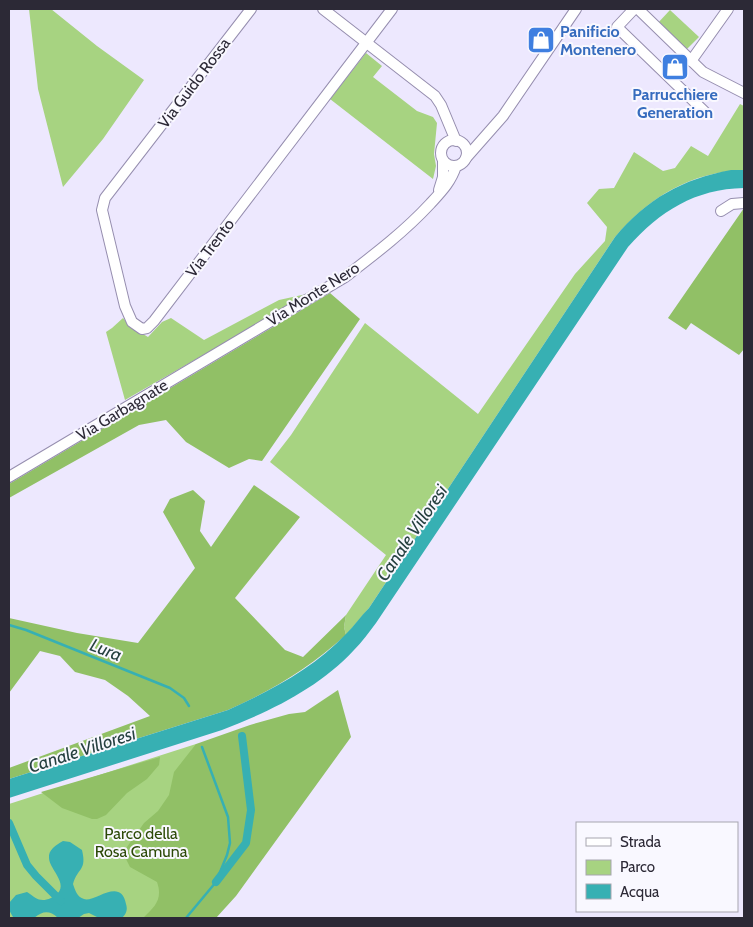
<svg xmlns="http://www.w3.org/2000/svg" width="753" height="927" font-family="Cabin,sans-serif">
<rect width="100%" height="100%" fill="#ede8fe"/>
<!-- green -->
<g fill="#a7d381">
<polygon points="29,9 51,9 97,46 144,80 103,139 63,187 38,89"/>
<polygon points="670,10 699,37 685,51 657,24"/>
<polygon points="366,53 382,66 373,77 417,111 433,117 437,123 434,154 436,166 433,179 330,99"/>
<path d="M740 104 744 106V170C691 172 649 197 615 237L369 608 346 635 344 627 346 615 386 555 270 462 291 435 365 323 478 414 575 274 605 241 607 227 587 203 599 189 614 188 634 152 663 171 675 168 691 146 708 156Z"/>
<polygon points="311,293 125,400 106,332 112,328 123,318 130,326 148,337 162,322 171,318 204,340 279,300"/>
<polygon points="196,744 221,819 179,918 9,918 9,804"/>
</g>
<!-- forest -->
<g fill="#91c066">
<polygon points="744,208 744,349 739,355 691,323 686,330 668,318"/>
<polygon points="330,293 360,319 262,461 249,459 229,468 186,442 166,420 139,425 9,498 9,484"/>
<path d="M254 485 300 517 235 598 285 650 303 657 346 615 344 627 346 635C310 667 272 691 228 710L9 779V768L150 716 128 696 105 680 75 672 60 656 40 651 9 693V618L77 633 138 643 195 568 163 512 170 499 193 490 205 501 200 531 211 547Z"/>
<path d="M338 690 351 737 236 896 216 918H143C155 907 163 899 157 882L130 867 126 859 127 847 144 823 158 811 169 795 174 772 196 744 250 725 289 714 305 712Z"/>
<polygon points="160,757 159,765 147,779 127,793 106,815 97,819 92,819 62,808 41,792"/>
</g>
<!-- water -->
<g fill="#37b0b3">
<path d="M731 170H744V188C695 189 660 211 628 247L376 623C369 632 362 642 354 650 319 688 269 712 222 730L9 798V779L228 710C270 691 314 668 346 634 354 626 361 616 369 608L615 237C647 199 682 179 731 170Z"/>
<path d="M63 841 70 842 82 850C87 871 78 867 73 884 75 890 77 897 84 899 94 903 121 876 126 904 128 910 126 914 122 918H99L89 913 84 914 78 918H58C49 910 43 911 34 918L13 917 9 910V903L16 895 27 892C36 898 40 903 51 898 74 887 49 870 49 858 48 850 56 845 63 841Z"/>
</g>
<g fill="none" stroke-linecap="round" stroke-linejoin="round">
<!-- stream -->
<g stroke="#37b0b3" stroke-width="2.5">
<polyline points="9,625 26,630 170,688 184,698 189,706"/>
<polyline points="186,918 216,882 227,855 230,843 228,817 202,747"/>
</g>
<!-- canal -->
<g stroke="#37b0b3" stroke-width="8">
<polyline points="9,823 27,865 36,876 61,901"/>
<polyline points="216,882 246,843 251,810 242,736"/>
</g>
<!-- minor casing -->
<g stroke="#968eaf" stroke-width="12">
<g id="minor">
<polyline points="251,9 105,198 102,210 125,306 132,322 142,329 147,328 154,321 392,9"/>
<polyline points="323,9 435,96 441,105 456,141"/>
<polyline points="634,9 617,27 706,113"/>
<polyline points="638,9 703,72 744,93"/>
<polyline points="691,61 728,9"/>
<circle cx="454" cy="153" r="13"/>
<polyline points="466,158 503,116 576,9"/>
<polyline points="439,190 443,177 443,161"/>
<polyline points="721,211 732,204 744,203"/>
<path d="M9 477 345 277C375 254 404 232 430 204 441 192 451 182 456 166"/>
</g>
</g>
<!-- minor -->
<use href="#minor" stroke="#fff" stroke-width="10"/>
</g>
<!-- icons -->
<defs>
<g id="shop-square" transform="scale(1.4375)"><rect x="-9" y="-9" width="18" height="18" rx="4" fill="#3f7fe0" stroke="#f9f8ff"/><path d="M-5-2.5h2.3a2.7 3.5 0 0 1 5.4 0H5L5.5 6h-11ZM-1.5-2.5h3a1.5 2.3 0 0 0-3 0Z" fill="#fff"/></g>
</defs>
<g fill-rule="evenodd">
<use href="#shop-square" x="541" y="40"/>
<use href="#shop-square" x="675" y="67"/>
</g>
<g text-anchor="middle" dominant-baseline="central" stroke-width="4" stroke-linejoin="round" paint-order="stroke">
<!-- shop labels -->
<g font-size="16" font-weight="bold" fill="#366cbe" stroke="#f9f8ff" text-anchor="start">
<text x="560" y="31">Panificio<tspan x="560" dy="18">Montenero</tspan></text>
<text x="675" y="94" text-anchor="middle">Parrucchiere<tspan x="675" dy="18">Generation</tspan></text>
</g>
<!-- street labels -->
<g font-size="16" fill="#2c2936" stroke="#f9f8ff">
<text transform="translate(194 83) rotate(-53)">Via Guido Rossa</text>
<text transform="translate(210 248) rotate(-53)">Via Trento</text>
<text transform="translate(313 294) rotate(-32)">Via Monte Nero</text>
<text transform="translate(122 410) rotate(-31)">Via Garbagnate</text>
</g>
<!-- park labels -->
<g font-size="16" fill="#2c4907" stroke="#f9f8ff">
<text x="141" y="833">Parco della<tspan x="141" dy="18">Rosa Camuna</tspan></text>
</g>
<!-- water labels -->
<g font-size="18" font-style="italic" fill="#274141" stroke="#f9f8ff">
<text transform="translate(412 533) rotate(-56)">Canale Villoresi</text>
<text transform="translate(106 650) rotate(21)">Lura</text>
<text transform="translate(82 750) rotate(-18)">Canale Villoresi</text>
</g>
</g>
<!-- border -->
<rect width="753" height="927" fill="none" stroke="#2c2936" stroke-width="20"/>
<!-- legend -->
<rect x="576" y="822" width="162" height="90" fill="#f9f8ff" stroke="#a7a5af"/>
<rect x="586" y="838" width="25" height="8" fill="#ffffff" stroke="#a7a5af"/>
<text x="620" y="847" font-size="15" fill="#2c2936">Strada</text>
<rect x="586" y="860" width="25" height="15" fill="#a7d381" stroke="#a7a5af"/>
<text x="620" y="872" font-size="15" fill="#2c2936">Parco</text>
<rect x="586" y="884" width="25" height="15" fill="#37b0b3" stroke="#a7a5af"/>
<text x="620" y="897" font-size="15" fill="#2c2936">Acqua</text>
</svg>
